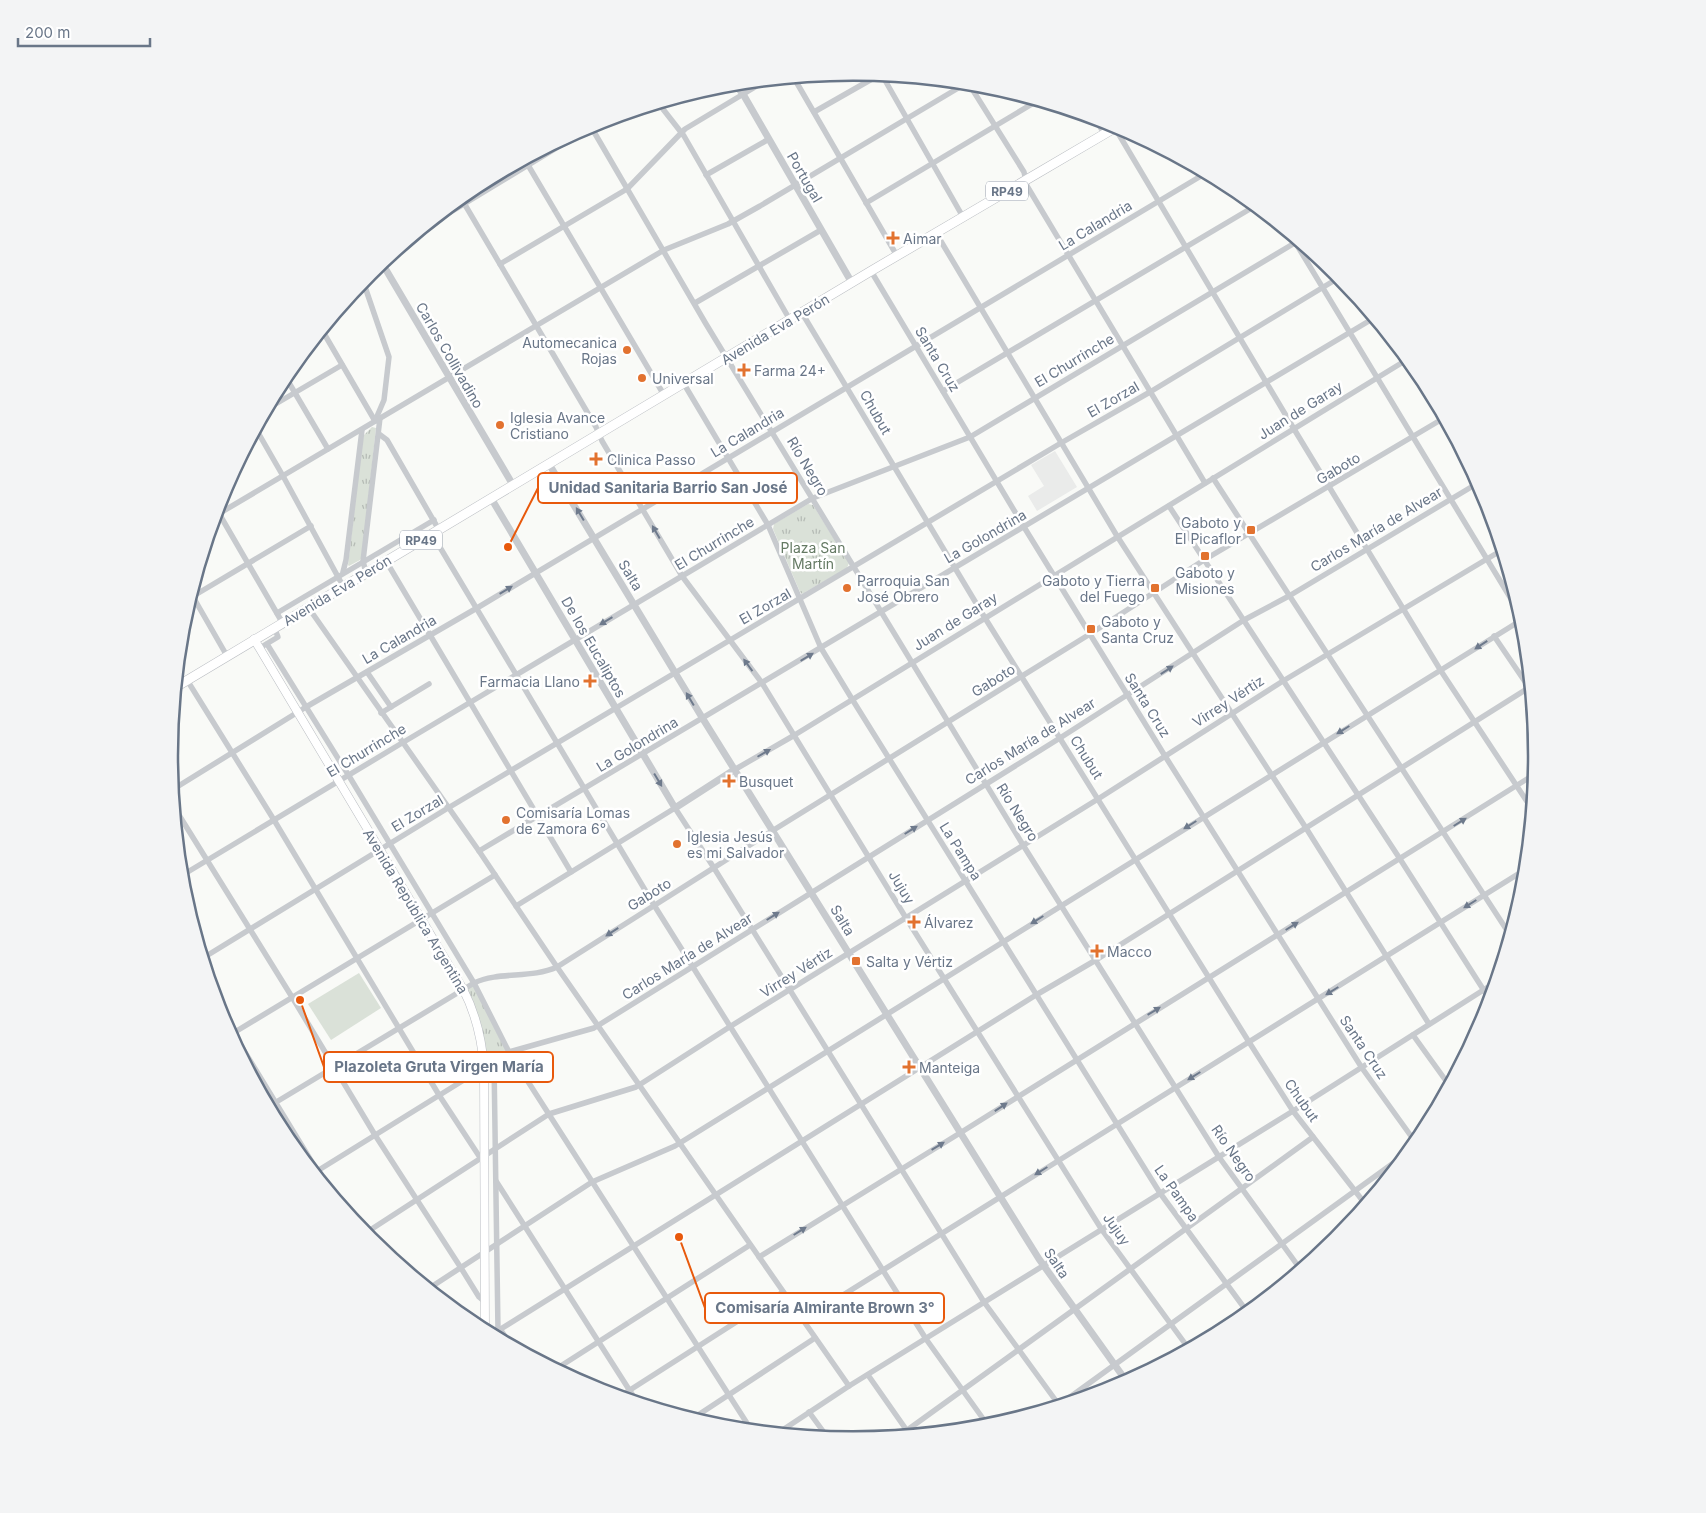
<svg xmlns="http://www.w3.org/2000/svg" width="1706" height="1513" font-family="Inter,sans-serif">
<defs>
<pattern id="park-tufts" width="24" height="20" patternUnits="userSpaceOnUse" patternTransform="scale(1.25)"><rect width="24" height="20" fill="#dae1d8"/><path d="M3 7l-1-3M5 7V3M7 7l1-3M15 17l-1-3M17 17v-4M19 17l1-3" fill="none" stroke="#b5bbb5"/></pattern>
</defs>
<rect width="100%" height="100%" fill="#f9faf7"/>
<!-- built -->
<polygon fill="#eaebea" points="1055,451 1077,487 1037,511 1028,496 1044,486 1031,465"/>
<!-- park -->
<g fill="url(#park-tufts)">
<polygon points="372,427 376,428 362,557 360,560 349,566 348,565 362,442 364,435"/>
<polygon points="808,504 813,505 849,563 847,568 802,594 800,592 773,529 774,524"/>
<polygon points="473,985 506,1051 488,1063 479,1022 467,989"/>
</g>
<!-- pitch -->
<polygon fill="#dae1d8" points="359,973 381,1008 331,1040 308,1004"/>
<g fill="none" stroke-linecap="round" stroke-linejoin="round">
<!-- secondary casing -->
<g stroke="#babdc3" stroke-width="9">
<path id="secondary" d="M254 639 463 989C476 1014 482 1040 484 1068L485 1331"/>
</g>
<!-- primary casing -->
<g stroke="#babdc2" stroke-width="10">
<polyline id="primary" points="176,687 871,271 1118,126"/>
</g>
<!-- minor -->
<g stroke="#c7cace" stroke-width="5.5">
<polyline points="882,75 963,217"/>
<polyline points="794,78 897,256"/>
<polyline points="969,84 1024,172 1027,186 1205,483"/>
<polyline points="659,104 684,136 790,320"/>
<polyline points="814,112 879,75"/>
<polyline points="1095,119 1104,133"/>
<polyline points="590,125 706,324 1023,845 1219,1157 1301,1270"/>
<polyline points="1115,128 1294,429 1441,671 1532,809"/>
<polyline points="525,160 664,395"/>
<polyline points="706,175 769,139"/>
<polyline points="461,198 596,427 602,441 682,576 762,683 906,918 1102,1230 1189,1349"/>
<polyline points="866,203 1037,101"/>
<polyline points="426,227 591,127 608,119"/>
<polyline points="936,233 1117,536 1306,828 1429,1024"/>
<polyline points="1292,237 1522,617"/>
<polyline points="500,264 627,189 685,129 765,81"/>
<polyline points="871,271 1024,527 1165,756 1362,1068 1416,1143"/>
<polyline points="363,281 389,357 384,400 375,421"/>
<polyline points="695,303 821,230"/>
<polyline points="802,313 985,618 1249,1042 1293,1111 1366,1205"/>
<polyline points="322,330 375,421"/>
<polyline points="285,376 328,449"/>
<polyline points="684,384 768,525 821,648 852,699 1160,1193 1248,1313"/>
<polyline points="943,391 1255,206"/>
<polyline points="267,409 342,365"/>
<polyline points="256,429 283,476 343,586"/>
<polyline points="379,434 387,440 439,530"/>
<polyline points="1213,478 1510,935"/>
<polyline points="1169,506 1400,859 1490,1000"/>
<polyline points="217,510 282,622"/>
<polyline points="215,516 664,250 728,224 760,206 965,84"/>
<polyline points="432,534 654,905 926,1339 989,1427"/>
<polyline points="386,561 571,872"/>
<polyline points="343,572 346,560 362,430"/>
<polyline points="366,573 363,561 380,418"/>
<polyline points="192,595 227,656"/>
<polyline points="190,598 311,526"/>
<polyline points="308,607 479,851 557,967 849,1386"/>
<polyline points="277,613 434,520"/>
<polyline points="1494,636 1530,689"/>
<polyline points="267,644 349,776 474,983 509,1052 752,1431"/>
<polyline points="263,646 278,637 274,627"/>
<polyline points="367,672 391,707"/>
<polyline points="187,680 274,820 439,1095 481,1159"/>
<polyline points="381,713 429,684"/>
<polyline points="734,770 793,736 1408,359"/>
<polyline points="172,790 306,707 477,608 1206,173"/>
<polyline points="174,807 292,997 375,1135 461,1268 479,1297 485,1302"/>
<polyline points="479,851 1374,318"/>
<polyline points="181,876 402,743 813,498 970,437 1298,241"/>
<polyline points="516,906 675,808 714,868 984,1302 1059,1405"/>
<polyline points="203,958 448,808 1061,443 1150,392 1340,277"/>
<polyline points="218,1008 332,1195"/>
<polyline points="230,1035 495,875"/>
<polyline points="1413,1035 1449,1085"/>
<polyline points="494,1062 498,1331"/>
<path d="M268 1107 474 983C499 971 531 979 557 967L772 831 1090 634 1204 560 1444 418"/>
<polyline points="314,1173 509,1052 594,1028 1060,738 1244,620 1289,596 1478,483"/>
<polyline points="496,1181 637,1402"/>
<polyline points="364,1234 549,1114 636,1087 731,1026 1098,799 1283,681 1502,550"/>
<polyline points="759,1257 960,1133 1535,774"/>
<polyline points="428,1289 592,1182 675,1146 1523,619"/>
<polyline points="803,1320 1526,869"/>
<polyline points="500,1329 511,1345"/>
<polyline points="491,1335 1036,995 1096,960 1530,687"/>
<polyline points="556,1369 750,1245"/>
<polyline points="868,1375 910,1435"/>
<polyline points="619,1397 783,1292"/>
<polyline points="1059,1405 1410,1151"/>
<polyline points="809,1412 828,1438"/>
<polyline points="692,1419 815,1338"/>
<polyline points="778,1433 849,1386 1293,1111 1496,982"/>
<polyline points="899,1436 1313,1137"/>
</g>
<!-- tertiary -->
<g stroke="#c7cace" stroke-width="7">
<polyline points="735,84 743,94 852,283"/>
<polyline points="382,263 513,485"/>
<polyline points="549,464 703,719 1039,1259 1127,1382"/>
<polyline points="491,498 675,808 734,770"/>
</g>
<!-- secondary -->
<use href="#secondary" stroke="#fff" stroke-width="8"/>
<!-- primary -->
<use href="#primary" stroke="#fff" stroke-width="9"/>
</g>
<!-- one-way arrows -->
<defs><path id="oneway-solid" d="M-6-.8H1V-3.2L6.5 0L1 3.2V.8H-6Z" transform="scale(1.25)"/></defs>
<g fill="#6e7a8c">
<use href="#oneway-solid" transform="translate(580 514) rotate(-121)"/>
<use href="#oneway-solid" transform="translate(656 532) rotate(-120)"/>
<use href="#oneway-solid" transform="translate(506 590) rotate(-31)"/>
<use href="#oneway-solid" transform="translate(606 621) rotate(149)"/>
<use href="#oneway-solid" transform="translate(1481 645) rotate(147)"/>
<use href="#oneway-solid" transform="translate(807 657) rotate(-31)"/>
<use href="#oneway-solid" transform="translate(748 665) rotate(-126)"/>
<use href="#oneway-solid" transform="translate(1167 670) rotate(-33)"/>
<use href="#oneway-solid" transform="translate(690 699) rotate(-121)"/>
<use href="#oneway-solid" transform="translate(1343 730) rotate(148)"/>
<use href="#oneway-solid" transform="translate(764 753) rotate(-30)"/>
<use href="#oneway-solid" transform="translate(658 780) rotate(59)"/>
<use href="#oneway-solid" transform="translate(1460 822) rotate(-32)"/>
<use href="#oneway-solid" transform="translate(1190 825) rotate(148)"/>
<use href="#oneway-solid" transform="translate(911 830) rotate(-32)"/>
<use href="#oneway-solid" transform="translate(1470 904) rotate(148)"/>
<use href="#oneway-solid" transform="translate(773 916) rotate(-32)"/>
<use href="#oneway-solid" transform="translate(1037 920) rotate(148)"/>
<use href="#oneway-solid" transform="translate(1292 926) rotate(-32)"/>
<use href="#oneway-solid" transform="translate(612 932) rotate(147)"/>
<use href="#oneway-solid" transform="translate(1332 991) rotate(148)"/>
<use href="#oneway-solid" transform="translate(1154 1011) rotate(-31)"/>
<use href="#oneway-solid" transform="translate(1194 1076) rotate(148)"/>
<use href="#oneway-solid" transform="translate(1001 1107) rotate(-33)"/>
<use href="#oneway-solid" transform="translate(938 1146) rotate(-31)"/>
<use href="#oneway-solid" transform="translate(1041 1171) rotate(148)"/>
<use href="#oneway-solid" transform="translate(800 1231) rotate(-32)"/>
</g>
<!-- markers -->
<g fill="#e2722f" stroke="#fff" stroke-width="2">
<path d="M890.5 230.5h5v5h5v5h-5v5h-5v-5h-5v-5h5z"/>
<circle cx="627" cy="350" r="5"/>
<path d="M741.5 362.5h5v5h5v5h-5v5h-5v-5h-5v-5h5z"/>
<circle cx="642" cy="378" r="5"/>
<circle cx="500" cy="425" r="5"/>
<path d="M593.5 451.5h5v5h5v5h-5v5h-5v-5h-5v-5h5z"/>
<rect x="1246" y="525" width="10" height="10" rx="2.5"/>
<rect x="1200" y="551" width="10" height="10" rx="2.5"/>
<circle cx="847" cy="588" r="5"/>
<rect x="1150" y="583" width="10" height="10" rx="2.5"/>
<rect x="1086" y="624" width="10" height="10" rx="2.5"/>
<path d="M587.5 673.5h5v5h5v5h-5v5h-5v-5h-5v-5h5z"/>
<path d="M726.5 773.5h5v5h5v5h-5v5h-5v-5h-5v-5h5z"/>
<circle cx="506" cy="820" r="5"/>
<circle cx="677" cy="844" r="5"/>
<path d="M911.5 914.5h5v5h5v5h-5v5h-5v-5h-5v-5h5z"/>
<path d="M1094.5 943.5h5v5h5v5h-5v5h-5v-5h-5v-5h5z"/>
<rect x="851" y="956" width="10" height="10" rx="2.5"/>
<path d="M906.5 1059.5h5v5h5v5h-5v5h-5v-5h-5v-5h5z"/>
</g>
<g text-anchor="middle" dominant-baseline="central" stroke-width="5" stroke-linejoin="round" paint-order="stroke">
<!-- shield labels -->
<g fill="#fff" stroke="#969fac" stroke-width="1">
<rect x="986" y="181.5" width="42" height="19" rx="4"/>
<rect x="400" y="530.5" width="42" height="19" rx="4"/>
</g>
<g font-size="12" font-weight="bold" fill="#697688">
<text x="1007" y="191">RP49</text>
<text x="421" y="540">RP49</text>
</g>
<!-- street labels -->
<g font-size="14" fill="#697688" stroke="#fff">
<text transform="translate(805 177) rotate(60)">Portugal</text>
<text transform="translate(1095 225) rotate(-31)">La Calandria</text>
<text transform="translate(775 329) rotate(-31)">Avenida Eva Perón</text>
<text transform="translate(450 355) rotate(60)">Carlos Collivadino</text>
<text transform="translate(938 359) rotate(59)">Santa Cruz</text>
<text transform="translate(1074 360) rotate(-31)">El Churrinche</text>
<text transform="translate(1113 399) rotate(-30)">El Zorzal</text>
<text transform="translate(1300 410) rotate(-32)">Juan de Garay</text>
<text transform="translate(876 412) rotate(60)">Chubut</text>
<text transform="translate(747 432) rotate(-31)">La Calandria</text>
<text transform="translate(808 466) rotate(59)">Río Negro</text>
<text transform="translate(1338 468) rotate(-31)">Gaboto</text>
<text transform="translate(1376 529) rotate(-31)">Carlos María de Alvear</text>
<text transform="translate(985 536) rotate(-30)">La Golondrina</text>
<text transform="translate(714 543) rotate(-31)">El Churrinche</text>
<text transform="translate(631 575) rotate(59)">Salta</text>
<text transform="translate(337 590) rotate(-31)">Avenida Eva Perón</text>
<text transform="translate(765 606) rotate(-30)">El Zorzal</text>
<text transform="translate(955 621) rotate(-32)">Juan de Garay</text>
<text transform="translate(399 639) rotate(-30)">La Calandria</text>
<text transform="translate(594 647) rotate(60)">De los Eucaliptos</text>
<text transform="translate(993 680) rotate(-32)">Gaboto</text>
<text transform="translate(1228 701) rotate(-33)">Virrey Vértiz</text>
<text transform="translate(1148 705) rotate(58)">Santa Cruz</text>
<text transform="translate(1030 741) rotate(-32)">Carlos María de Alvear</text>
<text transform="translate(637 744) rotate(-31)">La Golondrina</text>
<text transform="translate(366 750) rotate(-31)">El Churrinche</text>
<text transform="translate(1087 757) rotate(58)">Chubut</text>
<text transform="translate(1018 812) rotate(58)">Río Negro</text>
<text transform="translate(417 813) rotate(-31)">El Zorzal</text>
<text transform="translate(961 851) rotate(58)">La Pampa</text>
<text transform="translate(902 887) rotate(59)">Jujuy</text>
<text transform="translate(649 894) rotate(-32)">Gaboto</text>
<text transform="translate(416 911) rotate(59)">Avenida República Argentina</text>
<text transform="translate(843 920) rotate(59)">Salta</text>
<text transform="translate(687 956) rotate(-32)">Carlos María de Alvear</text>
<text transform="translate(796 972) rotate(-32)">Virrey Vértiz</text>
<text transform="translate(1364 1047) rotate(56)">Santa Cruz</text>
<text transform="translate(1302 1100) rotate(55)">Chubut</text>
<text transform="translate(1234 1153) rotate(55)">Río Negro</text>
<text transform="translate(1177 1193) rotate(55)">La Pampa</text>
<text transform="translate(1117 1229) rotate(55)">Jujuy</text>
<text transform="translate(1057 1263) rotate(56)">Salta</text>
</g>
<!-- poi labels -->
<g font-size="14" fill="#697688" stroke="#fff" text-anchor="start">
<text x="903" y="238">Aimar</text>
<text x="617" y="342" text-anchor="end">Automecanica<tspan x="617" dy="16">Rojas</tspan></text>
<text x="754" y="370">Farma 24+</text>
<text x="652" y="378">Universal</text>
<text x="510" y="417">Iglesia Avance<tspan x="510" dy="16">Cristiano</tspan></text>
<text x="607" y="459">Clinica Passo</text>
<text x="1241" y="522" text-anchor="end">Gaboto y<tspan x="1241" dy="16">El Picaflor</tspan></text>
<text x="1205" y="572" text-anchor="middle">Gaboto y<tspan x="1205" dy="16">Misiones</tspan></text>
<text x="857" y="580">Parroquia San<tspan x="857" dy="16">José Obrero</tspan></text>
<text x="1145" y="580" text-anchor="end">Gaboto y Tierra<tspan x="1145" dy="16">del Fuego</tspan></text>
<text x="1101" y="621">Gaboto y<tspan x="1101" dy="16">Santa Cruz</tspan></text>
<text x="580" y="681" text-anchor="end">Farmacia Llano</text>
<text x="739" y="781">Busquet</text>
<text x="516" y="812">Comisaría Lomas<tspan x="516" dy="16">de Zamora 6°</tspan></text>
<text x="687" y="836">Iglesia Jesús<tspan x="687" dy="16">es mi Salvador</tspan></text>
<text x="924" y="922">Álvarez</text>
<text x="1107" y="951">Macco</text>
<text x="866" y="961">Salta y Vértiz</text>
<text x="919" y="1067">Manteiga</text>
</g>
<!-- park labels -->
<g font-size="14" fill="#657a64" stroke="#fff">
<text x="813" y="547">Plaza San<tspan x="813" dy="16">Martín</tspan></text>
</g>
</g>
<!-- crop -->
<path d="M0 0H1706V1513H0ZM178 756a675 675 0 1 1 1350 0a675 675 0 1 1-1350 0Z" fill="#f3f4f5" fill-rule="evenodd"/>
<path fill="none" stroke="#697688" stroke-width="2.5" d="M178 756a675 675 0 1 1 1350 0a675 675 0 1 1-1350 0Z"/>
<!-- callouts -->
<path fill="none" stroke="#e8590c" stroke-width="2" d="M508 547L538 488M300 1000L324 1067M679 1237L705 1308"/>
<g fill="#e8590c" stroke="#fff" stroke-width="2">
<circle cx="508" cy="547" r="5"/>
<circle cx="300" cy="1000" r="5"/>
<circle cx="679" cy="1237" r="5"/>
</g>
<g fill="#fff" stroke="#e8590c" stroke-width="2">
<rect x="538" y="473" width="259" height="30" rx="5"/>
<rect x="324" y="1052" width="229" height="30" rx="5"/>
<rect x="705" y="1293" width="239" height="30" rx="5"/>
</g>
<g font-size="15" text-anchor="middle" font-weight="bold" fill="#697688">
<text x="668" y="493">Unidad Sanitaria Barrio San José</text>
<text x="439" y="1072">Plazoleta Gruta Virgen María</text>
<text x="825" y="1313">Comisaría Almirante Brown 3°</text>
</g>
<!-- scale -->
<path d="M18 38v8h132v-8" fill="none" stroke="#697688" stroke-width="2.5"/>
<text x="25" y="38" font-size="15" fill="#697688" stroke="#ffffff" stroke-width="4" paint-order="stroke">200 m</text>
</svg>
